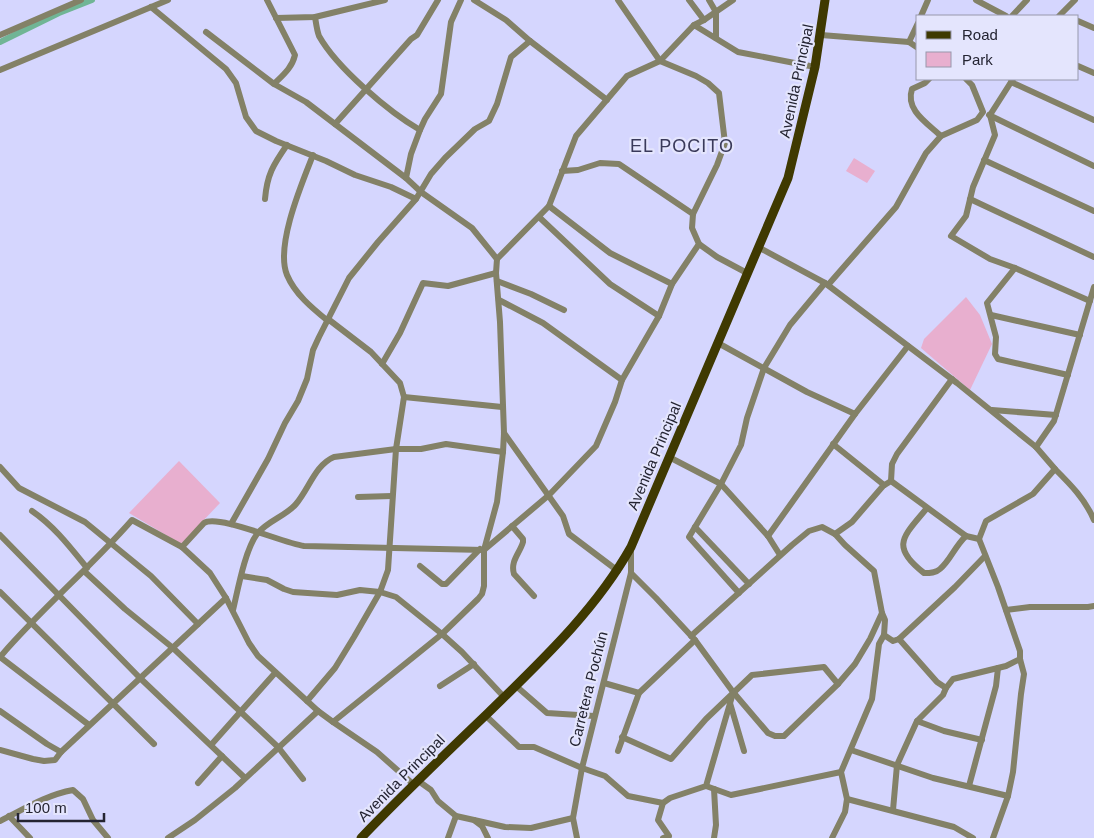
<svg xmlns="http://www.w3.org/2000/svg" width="1094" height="838" font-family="Arial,sans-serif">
<rect width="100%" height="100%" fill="#d5d6fe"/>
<!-- green -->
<g fill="#e8afcf">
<polygon points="854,158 875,171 867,183 846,171"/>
<polygon points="966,297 980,315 992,344 970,390 921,348 924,339"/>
<polygon points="179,461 220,503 181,544 129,513"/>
</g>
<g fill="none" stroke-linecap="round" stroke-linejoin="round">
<!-- canal -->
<polyline stroke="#70b595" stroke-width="6" points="0,42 59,13 92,0"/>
<!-- minor -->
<g stroke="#838167" stroke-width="6">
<path d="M267 0 295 55C292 68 283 75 274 84"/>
<polyline points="474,0 506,20 530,41 607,100"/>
<polyline points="689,0 704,20"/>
<polyline points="709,0 716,12 716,38"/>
<polyline points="976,0 1006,16"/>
<polyline points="151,7 226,69 236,83 246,117 256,131 276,141 326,161 355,175 391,187 416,199"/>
<polyline points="921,16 928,0"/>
<polyline points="1012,16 1027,0"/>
<polyline points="1059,16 1075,0"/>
<path d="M315 17C316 23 317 31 319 36 337 68 389 112 420 130"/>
<polyline points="276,18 315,17 385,0"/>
<polyline points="1078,21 1094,28"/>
<polyline points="694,25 704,20 733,0"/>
<polyline points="206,32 274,84 306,102 406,178 421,192 472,228 497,259 496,273 500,322 504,433 503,452 497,502 484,550 484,586 482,594 478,599 442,634 396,597 380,592 360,590 337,595 293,592 284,589 267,580 242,576"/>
<polyline points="0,35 81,0"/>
<polyline points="821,35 909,42 918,48"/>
<polyline points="909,42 918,23"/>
<polyline points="1078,66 1094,73"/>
<polyline points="0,70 168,0"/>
<path d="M929 79 925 83 912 89C905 110 927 123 941 136"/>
<polyline points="1013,79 990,115 995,135 973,187 966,216 951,236 990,259 1015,268 1090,301"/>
<polyline points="1011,82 1094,120"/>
<polyline points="989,115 1094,166"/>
<polyline points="335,124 411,39 417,35 438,0"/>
<path d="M313 155C302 183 275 246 287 275 295 294 312 308 328 321"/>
<polyline points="984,160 1094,211"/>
<polyline points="562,171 578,170 600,163 619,164 693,214"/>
<polyline points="406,178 411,154 420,130 425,119 441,94 451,22 461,0"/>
<path d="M265 199C267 175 273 165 287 145"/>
<polyline points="970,199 1094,257"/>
<polyline points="549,206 610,253 672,284"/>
<polyline points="539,217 610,284 659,316"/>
<polyline points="699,244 717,257 747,273"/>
<polyline points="497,259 549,206 576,136 627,76 660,61 694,25 738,52 815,67"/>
<polyline points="1015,268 987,303 996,337 995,354 998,359 1068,375"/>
<polyline points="497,281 531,294 564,310"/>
<polyline points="828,285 896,207 926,153 941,136 977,120 983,112 972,85 966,79"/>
<polyline points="499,300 543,323 622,380"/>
<polyline points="991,315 1080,335"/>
<polyline points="718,343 807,392 855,414 908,346"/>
<polyline points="382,364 400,333 423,283 448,286 496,273"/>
<polyline points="404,397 502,407"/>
<polyline points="992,410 1056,415"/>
<polyline points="504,433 563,516 569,534 618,571"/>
<polyline points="833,444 884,485"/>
<polyline points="1036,447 1054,421 1094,287"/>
<polyline points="669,457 721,484 768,536 780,555"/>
<polyline points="0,467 19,488 85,522 151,576 198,624"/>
<path d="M1055 469C1071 485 1085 499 1094 520"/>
<polyline points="891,481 892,464 897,454 952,379"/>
<polyline points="358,497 392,496"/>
<path d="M927 508C904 536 889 546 924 573 930 573 936 573 940 569 950 561 955 546 966 536"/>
<path d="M32 511C54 526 70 547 87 568"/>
<polyline points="231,524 268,459 285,423 298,401 307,379 313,350 319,337 349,278 378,242 416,199 431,174 445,158 475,129 489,121 497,104 511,57 530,41"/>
<path d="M512 526 523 539V542C520 553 510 561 514 574L534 596"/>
<polyline points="695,527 749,584"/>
<polyline points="0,535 140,678 245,778"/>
<polyline points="768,536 855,414"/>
<polyline points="979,539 998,587 1020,651 1020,659 1024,674 1021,694 1013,772 1008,796 993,838"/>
<polyline points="420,566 442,584 446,584 480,549"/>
<polyline points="84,571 125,609 173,648 278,747 303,779"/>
<polyline points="631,573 656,598 695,640 733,692 768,733 775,736 784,736 838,684 855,664 870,639 882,613 874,571 845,545 835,534"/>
<polyline points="0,592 154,744"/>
<polyline points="739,593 689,537 721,484 741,445 747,418 764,368 790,325 825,283"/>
<path d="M233 610C238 589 245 550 257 534 267 521 286 516 296 504 309 489 315 465 334 457L396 449H421L446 444 503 452"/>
<polyline points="1006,610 1030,607 1088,607 1094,606"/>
<polyline points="882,613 885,620 884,635 893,641 899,639 955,587 985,556"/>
<polyline points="691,636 792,545 809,531 822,527 835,534 852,522 883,486 891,481 966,536 979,539 986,521 1033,494 1055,469 1036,447 957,383 825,283 758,247"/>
<polyline points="899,639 937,682 946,688 953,679 1006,666 1020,659"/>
<path d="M0 657C41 609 90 568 132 520L182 547"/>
<polyline points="0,657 89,725"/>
<polyline points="604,683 639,693"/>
<polyline points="440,686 474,664"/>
<polyline points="516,686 547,713 594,716"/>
<polyline points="307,701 335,668 354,637 380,592 388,570 396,449 404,397 400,383 371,352 328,319"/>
<polyline points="730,703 744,751"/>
<polyline points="0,711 47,744 61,752 226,598"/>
<polyline points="485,715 519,747 534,747 582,768 605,776 628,796 663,803"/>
<polyline points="917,721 944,731 982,740"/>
<path d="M333 722 318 711 258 656 249 643 226 598 210 573 182 547 204 523C218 514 283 543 304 546L484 550 549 495 596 446 615 402 622 380 659 316 672 284 699 244 692 228 693 214 717 165 725 143 719 93 708 83 696 76 660 61 618 0"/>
<polyline points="622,737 671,759 706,719 752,675 824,667 838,684"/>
<polyline points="211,745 275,673"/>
<polyline points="0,750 33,759 44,761 55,760 61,752"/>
<polyline points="851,750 933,778 1008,796"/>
<polyline points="618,751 639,693 695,640"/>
<polyline points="417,780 431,790 438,801 456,816 474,820 482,826 488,838"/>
<polyline points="198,783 222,756"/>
<polyline points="413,784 377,752 333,722 442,634 462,652 504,697"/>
<polyline points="706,786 731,795 841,772"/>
<polyline points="969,786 996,686 998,668"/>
<polyline points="714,789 716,825 714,838"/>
<polyline points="847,799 954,827 973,838"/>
<polyline points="893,810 897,765 917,721 943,695 946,688"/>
<polyline points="9,816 30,838"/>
<polyline points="474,820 505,827 531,828 573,818"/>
<path d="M0 821C24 809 46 795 73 790L83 799 93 820 108 838"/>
<polyline points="168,838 195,820 235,788 318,711"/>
<polyline points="448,838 456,816"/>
<polyline points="577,838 573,818 582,768 631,573 631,548"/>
<polyline points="663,838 669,836 658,820 663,803 670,798 706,786 733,693"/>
<polyline points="832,838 845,812 847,799 841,772 872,699 879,644 884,635"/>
</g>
<!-- major -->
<path stroke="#3f3901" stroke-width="9" d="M361 838C402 795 445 754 488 713 540 662 595 611 631 547L788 178 815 67 825 0"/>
</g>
<g text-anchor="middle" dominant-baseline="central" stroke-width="4.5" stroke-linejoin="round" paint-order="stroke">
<!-- street labels -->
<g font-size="15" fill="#242432" stroke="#e4e5fd">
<text transform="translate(796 81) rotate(-78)">Avenida Principal</text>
<text transform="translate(654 456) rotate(-67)">Avenida Principal</text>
<text transform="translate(588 689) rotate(-76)">Carretera Pochún</text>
<text transform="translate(401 778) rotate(-45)">Avenida Principal</text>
</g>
<!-- quarter labels -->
<g font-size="18" letter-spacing="1" fill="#3a3a5a" stroke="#e4e5fd">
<text x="682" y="146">EL POCITO</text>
</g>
</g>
<!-- legend -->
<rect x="916" y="15" width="162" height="65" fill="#e4e5fd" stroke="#9798ac"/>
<rect x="926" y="31" width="25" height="8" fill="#3f3901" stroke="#9798ac"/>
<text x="962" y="40" font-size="15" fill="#242432">Road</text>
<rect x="926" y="52" width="25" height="15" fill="#e8afcf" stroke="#9798ac"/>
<text x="962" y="65" font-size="15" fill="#242432">Park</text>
<!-- scale -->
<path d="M18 813v8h86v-8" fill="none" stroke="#242432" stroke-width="2.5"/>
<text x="25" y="813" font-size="15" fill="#242432" stroke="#e4e5fd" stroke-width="4" paint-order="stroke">100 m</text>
</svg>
